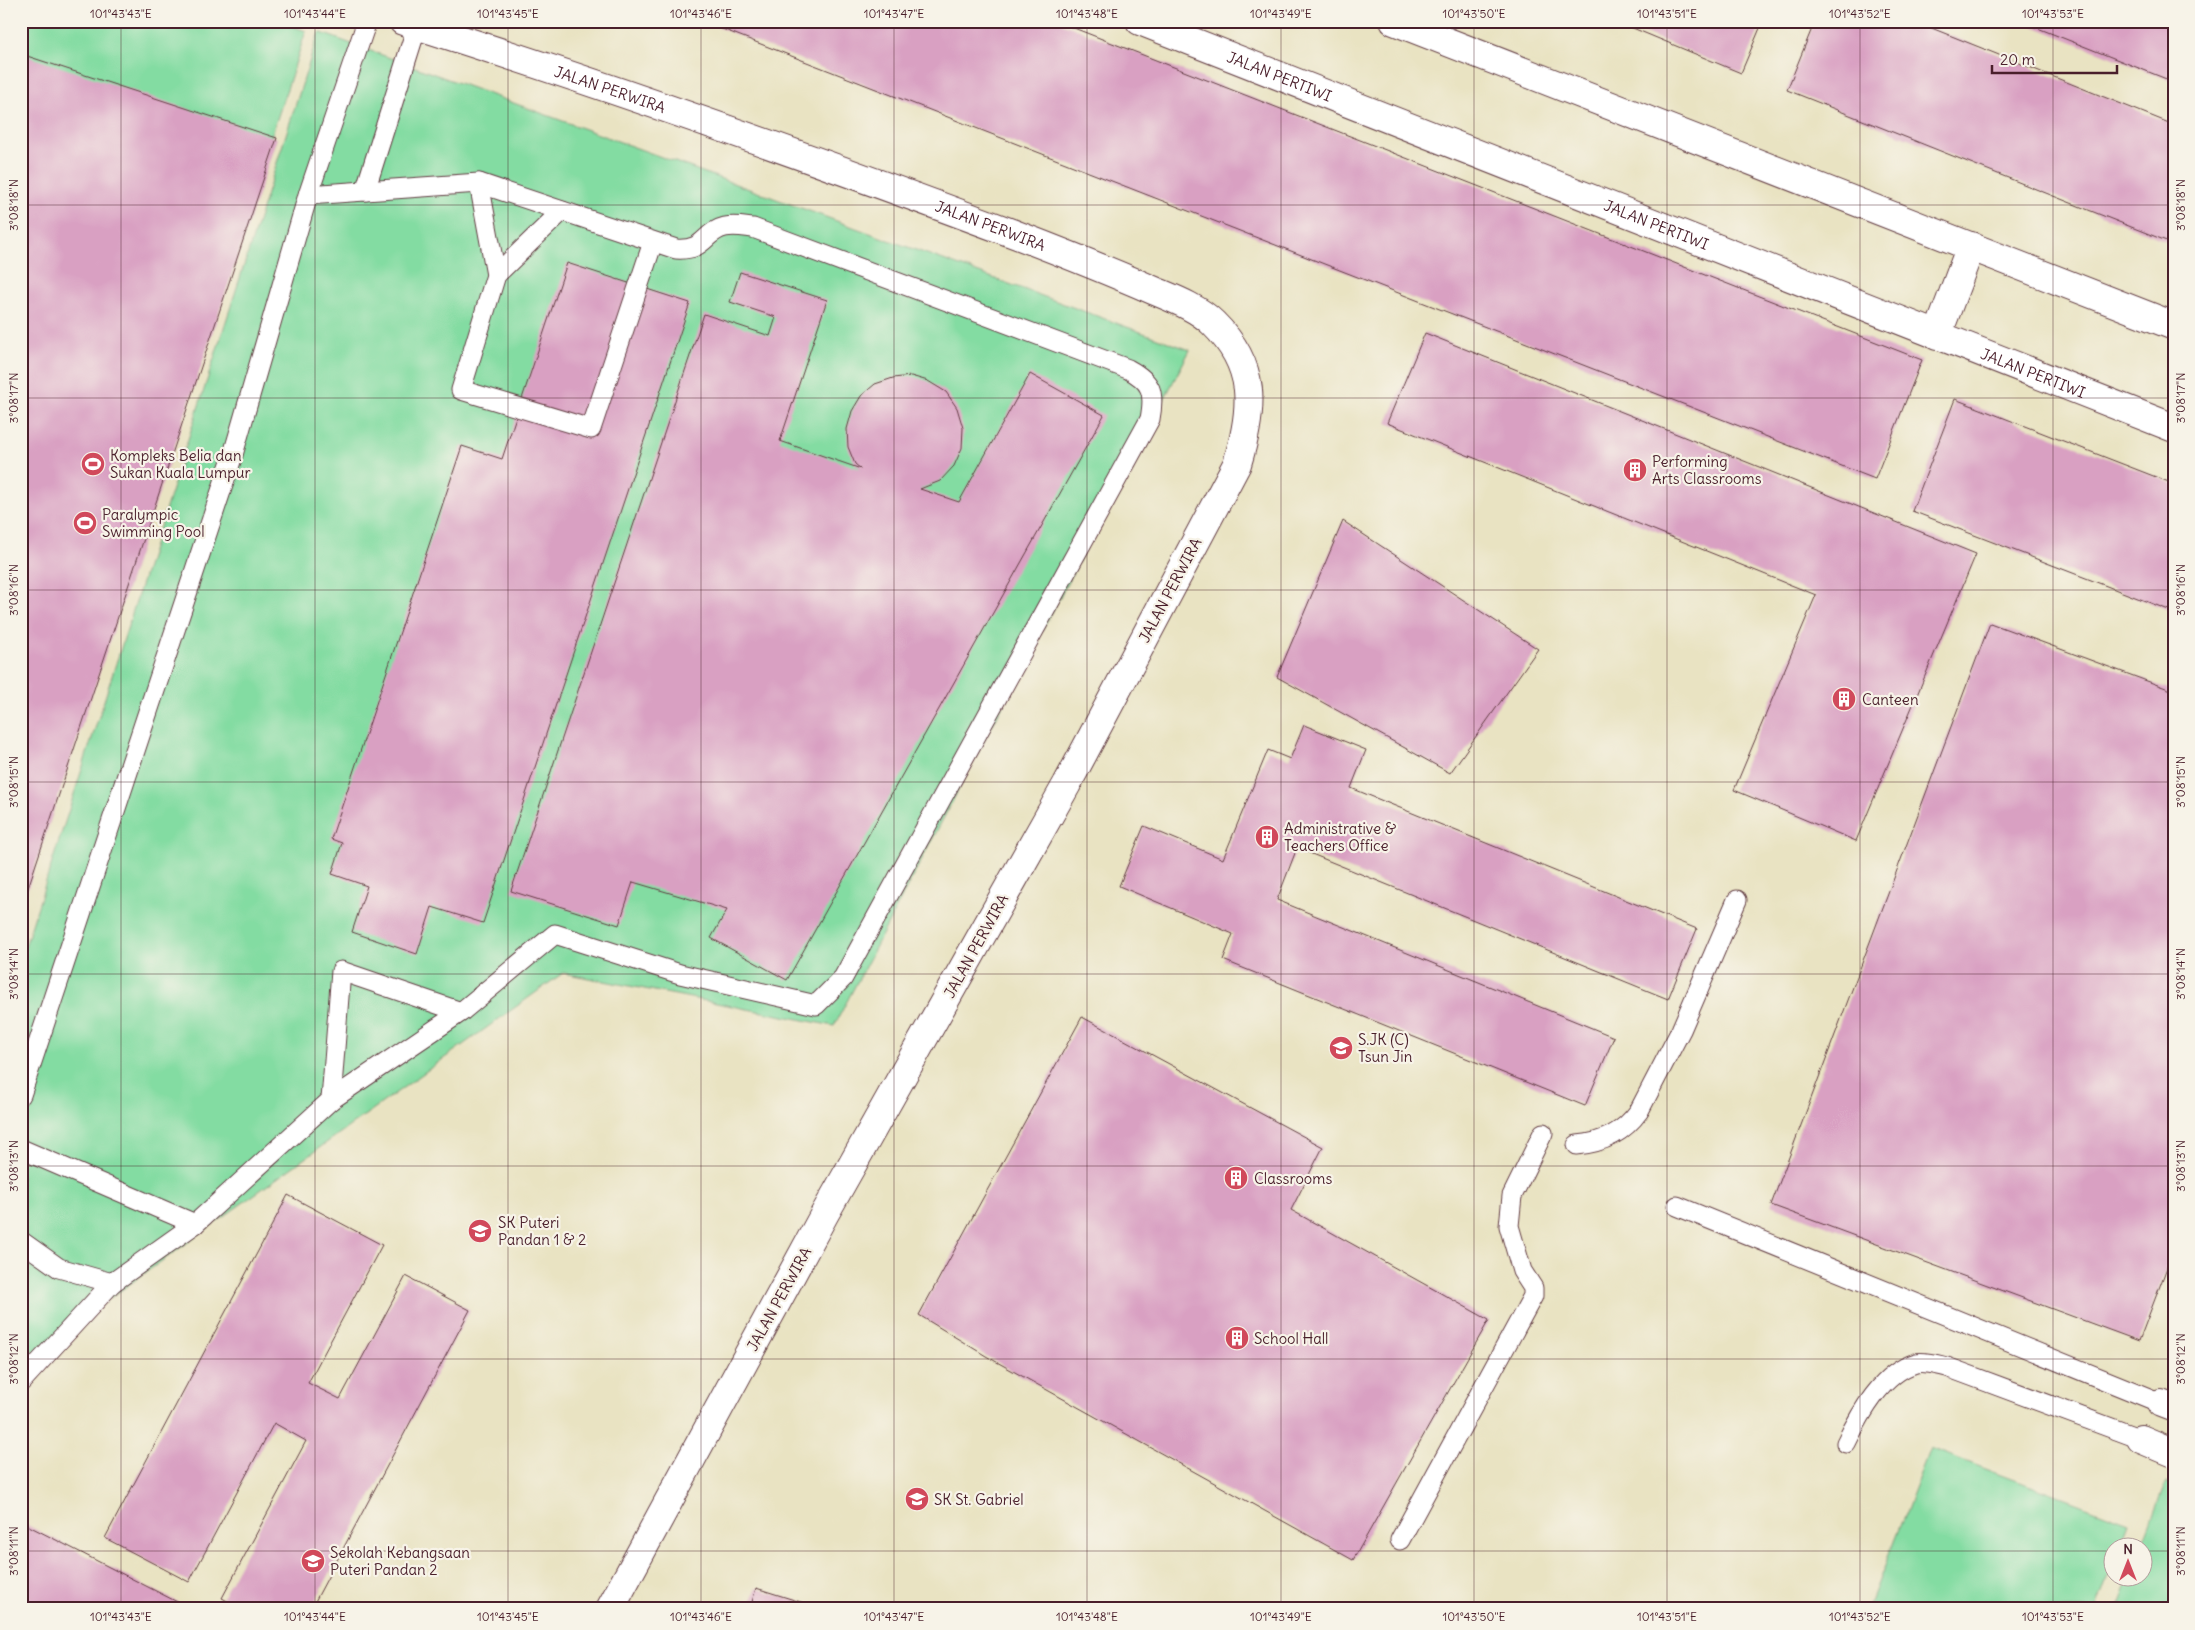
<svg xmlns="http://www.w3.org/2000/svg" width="2195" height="1630" font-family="Delius,sans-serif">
<rect width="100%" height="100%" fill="#f7f3e8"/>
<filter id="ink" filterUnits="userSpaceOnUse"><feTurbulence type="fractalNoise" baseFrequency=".02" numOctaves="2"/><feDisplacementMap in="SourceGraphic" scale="10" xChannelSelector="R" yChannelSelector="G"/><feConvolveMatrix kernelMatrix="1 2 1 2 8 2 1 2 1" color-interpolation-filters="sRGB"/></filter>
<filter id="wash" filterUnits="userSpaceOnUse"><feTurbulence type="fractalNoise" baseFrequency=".0096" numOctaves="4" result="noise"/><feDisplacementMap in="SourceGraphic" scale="20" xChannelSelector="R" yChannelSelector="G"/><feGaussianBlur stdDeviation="1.12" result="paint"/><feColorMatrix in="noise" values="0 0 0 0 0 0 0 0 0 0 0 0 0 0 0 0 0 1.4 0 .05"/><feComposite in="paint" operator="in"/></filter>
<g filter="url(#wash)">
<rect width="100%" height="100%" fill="#e9e3c2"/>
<!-- green -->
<g fill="#83dca2" stroke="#667e66">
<polygon points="21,21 279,21 306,31 21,897"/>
<polygon points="319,32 1190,350 834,1026 563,973 21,1362 21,959"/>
<polygon points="1930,1448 2129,1523 2120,1547 2112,1548 2112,1567 2097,1609 1868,1609"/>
<polygon points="2166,1482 2174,1485 2174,1609 2117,1609 2129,1578 2142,1578 2142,1548 2141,1547"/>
</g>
<g id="blocks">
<!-- building -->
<g fill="#d9a0c2">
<polygon points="713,21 1056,21 1922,360 1875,479 712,25"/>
<polygon points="1616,21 1763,21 1741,73"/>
<polygon points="1815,21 1914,21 2174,125 2174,244 1787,90"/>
<polygon points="2020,21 2174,21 2174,82"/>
<polygon points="21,54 277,138 22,906 21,906"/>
<polygon points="567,263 690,303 483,923 432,907 417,954 352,932 367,886 332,874 342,843 331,839 462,446 502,459"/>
<polygon points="740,272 827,300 780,441 861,469 855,464 848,447 847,429 852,411 861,396 875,384 893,378 911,376 928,381 946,392 957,408 963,428 962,448 954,466 940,481 920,489 959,502 1030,374 1104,415 787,980 711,938 727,910 633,882 619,925 511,891 704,314 770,336 776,317 730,302"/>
<polygon points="1425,333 1976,554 1856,841 1734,790 1816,595 1387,423"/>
<polygon points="1955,399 2174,484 2174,612 1912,511"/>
<polygon points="1343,521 1538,649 1450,773 1277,677"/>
<polygon points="1990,623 2174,691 2174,1249 2139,1341 1771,1205"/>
<polygon points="1304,725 1366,750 1351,788 1697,929 1668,999 1297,848 1277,900 1614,1037 1585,1106 1223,960 1233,934 1119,886 1144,826 1223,859 1268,750 1290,759"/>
<polygon points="1082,1017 1323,1147 1291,1210 1489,1320 1353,1560 986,1356 919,1315"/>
<polygon points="288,1195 382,1245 308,1383 340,1399 406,1276 470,1310 311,1609 242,1609 222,1598 306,1441 274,1423 189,1582 105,1538"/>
<polygon points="21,1522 191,1609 21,1609"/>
<polygon points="756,1588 820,1608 820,1609 750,1609"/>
</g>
</g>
</g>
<g filter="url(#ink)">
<use href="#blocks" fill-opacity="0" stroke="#623c42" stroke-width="1"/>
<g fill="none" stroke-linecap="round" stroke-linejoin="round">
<!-- service casing -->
<g stroke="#623c42" stroke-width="21">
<g id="service">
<polyline points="479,183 496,275 461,390 591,429 653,242"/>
<polyline points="365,191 417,26"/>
<polyline points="308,195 367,21"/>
<polyline points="496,275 562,211"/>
<path d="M21 1095 232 458 308 195 479 183 676 249C706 251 703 232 725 227 735 225 744 227 753 228L1128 369C1152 382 1155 392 1150 419L843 978 816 1005 680 974 555 934 461 1012 331 1100 195 1224 112 1283 59 1268 21 1241"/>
<polyline points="331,1100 341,971 461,1012"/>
<path d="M1577 1145C1603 1143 1624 1132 1639 1111L1681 1030 1737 900"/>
<polyline points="21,1149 195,1224"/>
<polyline points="1677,1206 2161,1403"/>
<polyline points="21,1382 112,1283"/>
<path d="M1846 1443C1860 1414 1882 1373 1916 1363 1925 1361 1938 1365 1947 1367L2141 1439"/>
<polyline points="1400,1540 1533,1296 1533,1288 1522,1271 1509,1226 1512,1196 1543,1133"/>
</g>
</g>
<!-- minor casing -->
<g stroke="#623c42" stroke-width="30">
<g id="minor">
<path id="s1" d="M403 21C610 86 814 159 1017 235 1064 253 1109 271 1155 291 1174 299 1198 308 1213 323 1257 366 1254 408 1237 464L1067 784 824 1215 610 1609"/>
<path id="s2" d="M1140 21 2174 428"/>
<polyline points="1394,21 2174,326"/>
<polyline points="1937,336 1971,246"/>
<polyline points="2161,1403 2174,1408"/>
<polyline points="2141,1439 2174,1453"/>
</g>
</g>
<!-- service -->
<use href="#service" stroke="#fff" stroke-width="19"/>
<!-- minor -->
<use href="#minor" stroke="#fff" stroke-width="28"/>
</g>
</g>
<!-- ticks -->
<path fill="none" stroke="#4a1f2b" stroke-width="1" stroke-opacity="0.45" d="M121 21V1609M315 21V1609M508 21V1609M701 21V1609M894 21V1609M1087 21V1609M1281 21V1609M1474 21V1609M1667 21V1609M1860 21V1609M2053 21V1609M21 205H2174M21 398H2174M21 590H2174M21 782H2174M21 974H2174M21 1166H2174M21 1359H2174M21 1551H2112M2142 1551H2174"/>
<!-- icons -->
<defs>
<g id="stadium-disc" transform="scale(1.25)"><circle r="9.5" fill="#d1495b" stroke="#f7f3e8"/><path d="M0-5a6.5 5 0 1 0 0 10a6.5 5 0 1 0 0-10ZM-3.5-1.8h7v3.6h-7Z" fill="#fff"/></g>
<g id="building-disc" transform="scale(1.25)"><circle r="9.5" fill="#d1495b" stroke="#f7f3e8"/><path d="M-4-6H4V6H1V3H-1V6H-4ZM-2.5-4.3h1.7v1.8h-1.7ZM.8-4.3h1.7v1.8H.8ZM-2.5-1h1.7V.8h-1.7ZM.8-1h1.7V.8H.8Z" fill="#fff"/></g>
<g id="school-disc" transform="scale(1.25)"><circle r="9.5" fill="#d1495b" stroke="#f7f3e8"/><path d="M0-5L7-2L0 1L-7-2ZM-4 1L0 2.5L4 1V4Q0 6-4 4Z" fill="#fff"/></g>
</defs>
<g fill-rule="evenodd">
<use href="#stadium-disc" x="93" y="464"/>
<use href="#building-disc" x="1635" y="470"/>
<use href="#stadium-disc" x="85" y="523"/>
<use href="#building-disc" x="1844" y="699"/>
<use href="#building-disc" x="1267" y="837"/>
<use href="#school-disc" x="1341" y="1048"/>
<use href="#building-disc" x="1236" y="1178"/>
<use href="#school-disc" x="480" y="1231"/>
<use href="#building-disc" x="1237" y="1338"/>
<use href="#school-disc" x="917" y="1499"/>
<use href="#school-disc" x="313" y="1561"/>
</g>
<g text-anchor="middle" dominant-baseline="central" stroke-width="4.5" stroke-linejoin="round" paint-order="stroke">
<!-- street labels -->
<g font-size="15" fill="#4a1f2b" stroke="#f7f3e8">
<text stroke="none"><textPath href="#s2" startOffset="150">JALAN PERTIWI</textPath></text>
<text stroke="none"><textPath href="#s1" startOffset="218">JALAN PERWIRA</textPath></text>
<text stroke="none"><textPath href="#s2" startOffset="555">JALAN PERTIWI</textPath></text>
<text stroke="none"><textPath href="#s1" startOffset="622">JALAN PERWIRA</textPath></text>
<text stroke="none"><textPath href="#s2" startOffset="960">JALAN PERTIWI</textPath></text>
<text transform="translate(1170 590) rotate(-62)">JALAN PERWIRA</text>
<text transform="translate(976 946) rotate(-61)">JALAN PERWIRA</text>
<text transform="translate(779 1299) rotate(-61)">JALAN PERWIRA</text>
</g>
<!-- poi labels -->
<g font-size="15" fill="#4a1f2b" stroke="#f7f3e8" text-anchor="start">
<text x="110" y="455">Kompleks Belia dan<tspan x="110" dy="17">Sukan Kuala Lumpur</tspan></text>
<text x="1652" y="461">Performing<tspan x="1652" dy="17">Arts Classrooms</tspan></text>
<text x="102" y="514">Paralympic<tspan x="102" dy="17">Swimming Pool</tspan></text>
<text x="1862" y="699">Canteen</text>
<text x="1284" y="828">Administrative &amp;<tspan x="1284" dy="17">Teachers Office</tspan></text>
<text x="1358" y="1039">S.JK (C)<tspan x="1358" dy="17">Tsun Jin</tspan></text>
<text x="1254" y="1178">Classrooms</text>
<text x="498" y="1222">SK Puteri<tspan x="498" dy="17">Pandan 1 &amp; 2</tspan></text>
<text x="1254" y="1338">School Hall</text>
<text x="934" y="1499">SK St. Gabriel</text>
<text x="330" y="1552">Sekolah Kebangsaan<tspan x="330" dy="17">Puteri Pandan 2</tspan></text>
</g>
</g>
<!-- margin -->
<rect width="2195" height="1630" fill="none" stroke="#f7f3e8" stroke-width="55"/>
<!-- north arrow -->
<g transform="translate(2128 1562)"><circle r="24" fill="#f7f3e8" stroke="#b29e9c"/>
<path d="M0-4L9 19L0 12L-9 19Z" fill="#d1495b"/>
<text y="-8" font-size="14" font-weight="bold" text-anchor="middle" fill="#4a1f2b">N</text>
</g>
<!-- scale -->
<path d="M1992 65v8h125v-8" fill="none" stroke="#4a1f2b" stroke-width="2.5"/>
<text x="2000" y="65" font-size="15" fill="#4a1f2b" stroke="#f7f3e8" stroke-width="4" paint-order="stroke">20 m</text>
<rect x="28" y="28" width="2140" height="1574" fill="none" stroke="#4a1f2b" stroke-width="2"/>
<g font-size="12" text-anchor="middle" fill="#4a1f2b">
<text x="121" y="18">101°43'43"E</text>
<text x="315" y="18">101°43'44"E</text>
<text x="508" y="18">101°43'45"E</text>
<text x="701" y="18">101°43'46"E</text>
<text x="894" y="18">101°43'47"E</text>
<text x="1087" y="18">101°43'48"E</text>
<text x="1281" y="18">101°43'49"E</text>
<text x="1474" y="18">101°43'50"E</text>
<text x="1667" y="18">101°43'51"E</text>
<text x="1860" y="18">101°43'52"E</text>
<text x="2053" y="18">101°43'53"E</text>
<text transform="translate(14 205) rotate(-90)" y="4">3°08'18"N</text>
<text transform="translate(2181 205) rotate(-90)" y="4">3°08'18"N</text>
<text transform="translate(14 398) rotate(-90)" y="4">3°08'17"N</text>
<text transform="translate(2181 398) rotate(-90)" y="4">3°08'17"N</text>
<text transform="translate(14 590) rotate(-90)" y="4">3°08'16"N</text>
<text transform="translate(2181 590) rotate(-90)" y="4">3°08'16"N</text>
<text transform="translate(14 782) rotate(-90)" y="4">3°08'15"N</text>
<text transform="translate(2181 782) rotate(-90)" y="4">3°08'15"N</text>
<text transform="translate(14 974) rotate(-90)" y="4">3°08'14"N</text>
<text transform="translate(2181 974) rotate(-90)" y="4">3°08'14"N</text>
<text transform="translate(14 1166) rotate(-90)" y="4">3°08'13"N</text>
<text transform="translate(2181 1166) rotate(-90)" y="4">3°08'13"N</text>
<text transform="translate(14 1359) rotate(-90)" y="4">3°08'12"N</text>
<text transform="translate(2181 1359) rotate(-90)" y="4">3°08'12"N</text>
<text transform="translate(14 1551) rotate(-90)" y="4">3°08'11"N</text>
<text transform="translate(2181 1551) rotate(-90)" y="4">3°08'11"N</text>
<text x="121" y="1621">101°43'43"E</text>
<text x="315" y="1621">101°43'44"E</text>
<text x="508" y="1621">101°43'45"E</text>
<text x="701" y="1621">101°43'46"E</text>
<text x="894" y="1621">101°43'47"E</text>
<text x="1087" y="1621">101°43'48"E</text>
<text x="1281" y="1621">101°43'49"E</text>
<text x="1474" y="1621">101°43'50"E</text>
<text x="1667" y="1621">101°43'51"E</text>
<text x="1860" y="1621">101°43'52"E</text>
<text x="2053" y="1621">101°43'53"E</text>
</g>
</svg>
